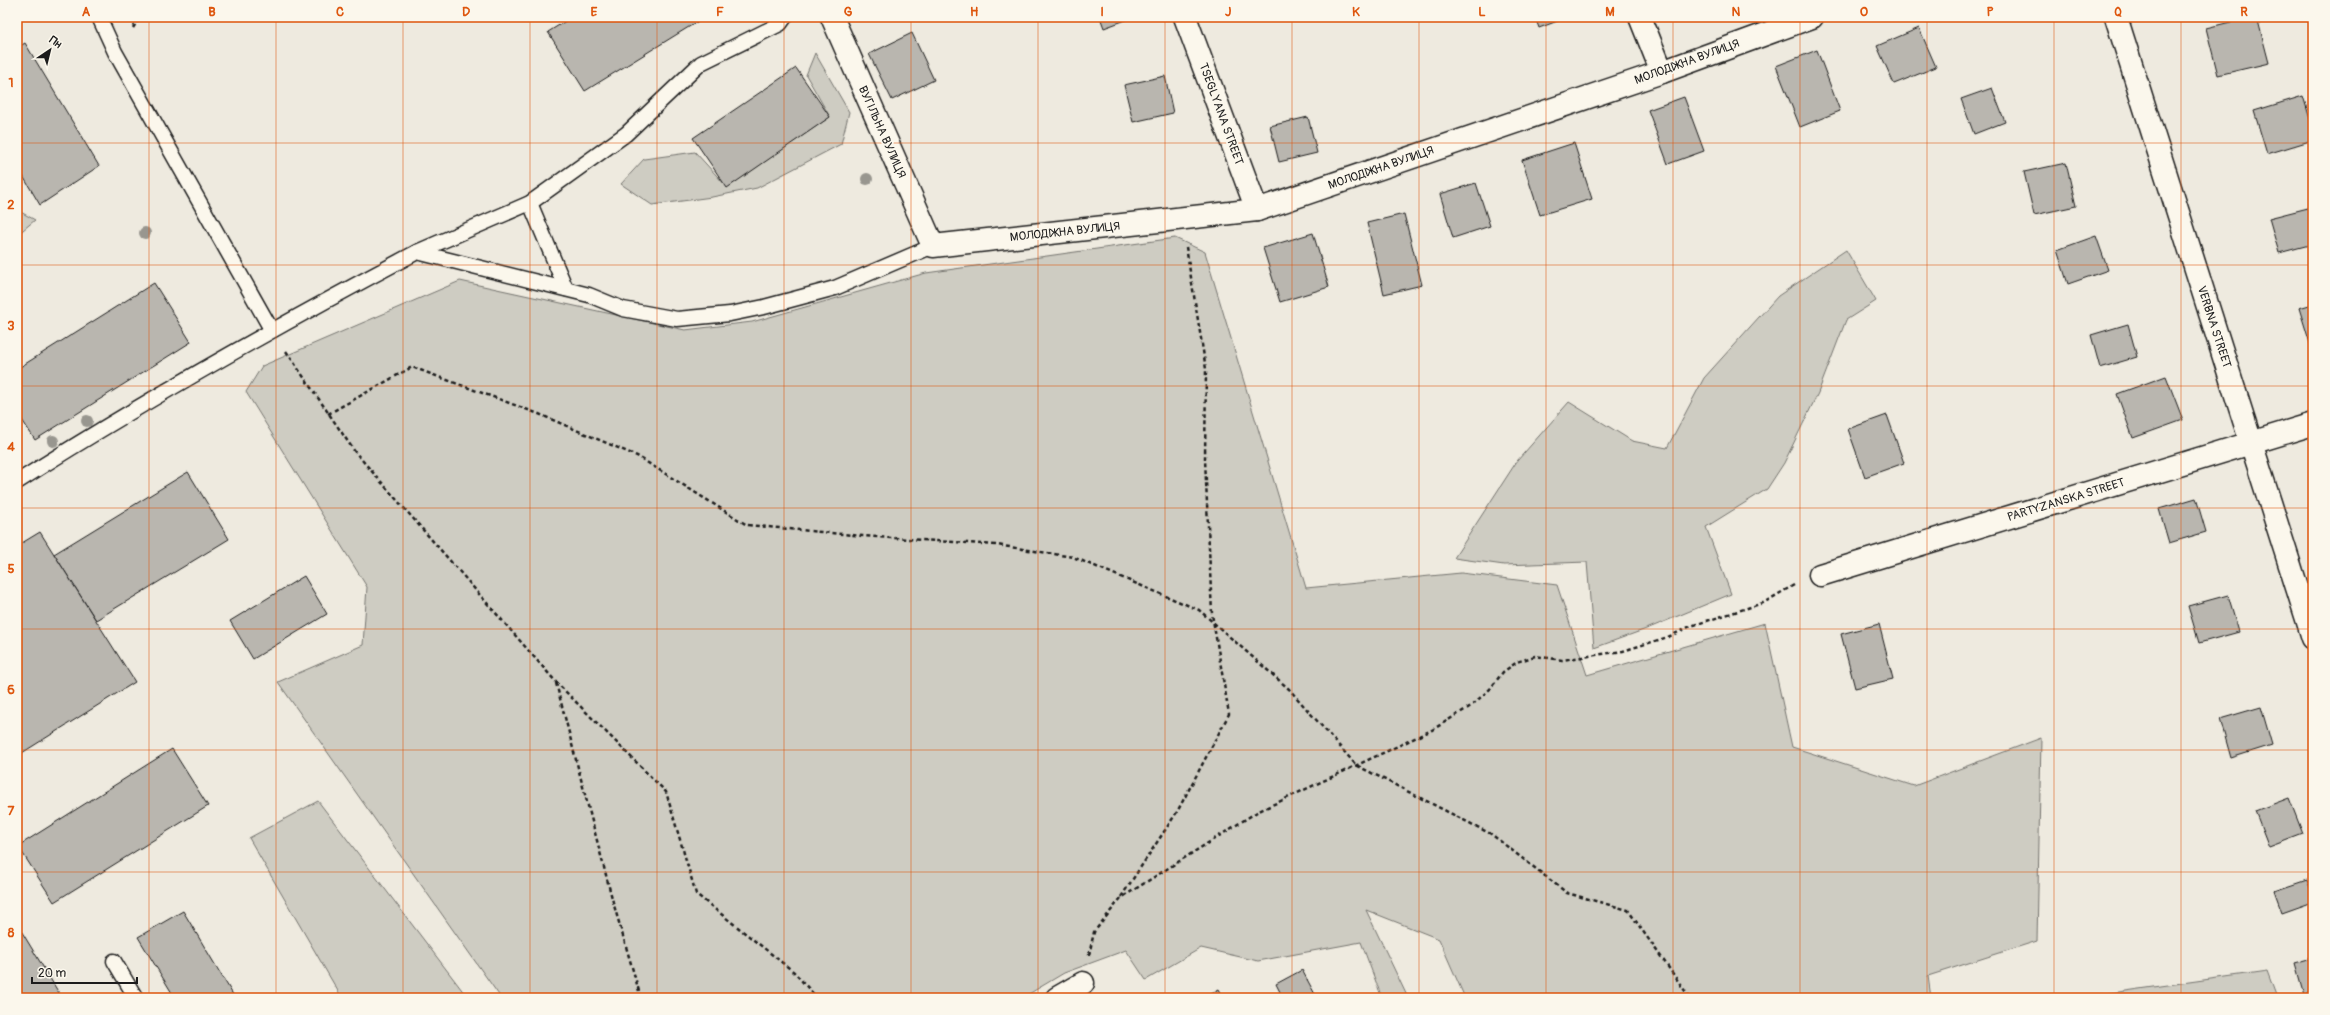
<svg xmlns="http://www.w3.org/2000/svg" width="2330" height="1015" font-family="Pangolin,sans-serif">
<rect width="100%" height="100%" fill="#eeeadf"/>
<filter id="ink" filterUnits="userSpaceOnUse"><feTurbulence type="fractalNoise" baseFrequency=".025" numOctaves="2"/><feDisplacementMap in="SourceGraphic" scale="8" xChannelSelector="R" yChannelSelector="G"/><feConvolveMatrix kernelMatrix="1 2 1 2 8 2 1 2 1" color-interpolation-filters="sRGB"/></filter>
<g filter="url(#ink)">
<!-- green -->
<g fill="#ceccc2" stroke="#75746f">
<polygon points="815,53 849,112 841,144 757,188 712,197 652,205 621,184 644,159 695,152 727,187 830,117 806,75"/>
<polygon points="17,210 35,220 17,235"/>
<polygon points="1175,238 1205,252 1306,588 1461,573 1557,585 1587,675 1765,623 1792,747 1914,786 2041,738 2037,941 1928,976 1931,998 1465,998 1439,939 1366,910 1408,998 1382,998 1361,942 1258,961 1201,948 1146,980 1126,950 1064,973 1022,998 501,998 278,682 363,645 367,587 246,392 262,366 460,281 685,330 752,322 926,273"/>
<polygon points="1846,250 1876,301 1846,320 1818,393 1784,463 1767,489 1706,527 1731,594 1649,628 1594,648 1587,562 1504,565 1454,558 1517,461 1569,402 1632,441 1667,448 1704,378 1778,296"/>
<polygon points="318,801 468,998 342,998 249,838"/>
<polygon points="2267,971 2277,998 2076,998"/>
</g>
<!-- building -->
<g fill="#b9b6af" stroke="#1c1c1c">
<polygon points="572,17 705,17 585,91 548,32"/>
<polygon points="1100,17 1134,17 1104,28"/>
<polygon points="1535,17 1568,17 1539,28"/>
<polygon points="2251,17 2257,17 2269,63 2218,75 2206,28"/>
<polygon points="1919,28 1936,67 1894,84 1877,46"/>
<polygon points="912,33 934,80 892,100 869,54"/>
<polygon points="25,43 99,166 40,205 17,166 17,48"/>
<polygon points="1817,50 1840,111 1800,127 1776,66"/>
<polygon points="796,68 830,117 727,188 693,138"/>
<polygon points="1165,76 1173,113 1133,122 1124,85"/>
<polygon points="1992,88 2005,122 1974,134 1961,99"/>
<polygon points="2303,96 2313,129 2313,140 2267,154 2254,111"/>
<polygon points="1684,97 1704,151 1668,164 1648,110"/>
<polygon points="1308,117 1317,153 1279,162 1270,126"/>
<polygon points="1574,143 1592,199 1540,215 1522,160"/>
<polygon points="2066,163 2076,206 2034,215 2024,172"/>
<polygon points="1476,183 1490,226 1453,238 1440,194"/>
<polygon points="2308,208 2313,225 2313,244 2279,253 2269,218"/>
<polygon points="1404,214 1422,285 1384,294 1367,223"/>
<polygon points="1313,233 1329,287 1280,302 1263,248"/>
<polygon points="2096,236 2108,270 2068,284 2057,250"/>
<polygon points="154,283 191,342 35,440 17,412 17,369"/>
<polygon points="2313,304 2313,353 2299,308"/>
<polygon points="2128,324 2137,357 2100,368 2091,335"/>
<polygon points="2166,376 2183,420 2133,438 2117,394"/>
<polygon points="1887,415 1904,463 1865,477 1848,429"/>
<polygon points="188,472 229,539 96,620 54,554"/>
<polygon points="2196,498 2206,532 2169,543 2159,509"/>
<polygon points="40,532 135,682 17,756 17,546"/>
<polygon points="304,576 327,614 253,659 230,621"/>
<polygon points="2228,595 2239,632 2199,643 2188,606"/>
<polygon points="1879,624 1893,679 1855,688 1841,634"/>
<polygon points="2261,707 2272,745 2231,758 2220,719"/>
<polygon points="172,749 208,806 54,902 18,846"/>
<polygon points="2289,798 2303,834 2269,847 2255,811"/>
<polygon points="2307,880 2313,895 2313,902 2282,913 2274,891"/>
<polygon points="183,911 235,998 175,998 138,937"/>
<polygon points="17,924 62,998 17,998"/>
<polygon points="2313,958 2313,992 2304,995 2295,963"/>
<polygon points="1302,970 1317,998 1283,998 1276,984"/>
<polygon points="1219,989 1224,998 1202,998"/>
</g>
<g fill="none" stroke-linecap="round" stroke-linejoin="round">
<!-- service casing -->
<g stroke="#1c1c1c" stroke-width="17">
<g id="service">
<polyline points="99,17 115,52 271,329"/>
<polyline points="530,203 566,289"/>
<polyline points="417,252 530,203 626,134 701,63 780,24 785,17"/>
<path d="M17 482C147 399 281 324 417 252L589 295 623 309 677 319 730 314 764 307 835 288 933 246"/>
<polyline points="114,961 136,998"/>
</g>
</g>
<!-- minor casing -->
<g stroke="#1c1c1c" stroke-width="25">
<g id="minor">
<polyline points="832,17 933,246 1257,210 1662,72 1812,17"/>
<polyline points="1185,17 1257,210"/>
<polyline points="1640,17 1662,72"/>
<polyline points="2116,17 2313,638"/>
<polyline points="1820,575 2313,424"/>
<polyline points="1057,998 1083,983"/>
</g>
</g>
<!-- path -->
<g stroke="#1c1c1c" stroke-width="2.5" stroke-dasharray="4 3" stroke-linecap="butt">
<polyline points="133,28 140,17"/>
<polyline points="286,351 355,452 556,682 666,792 696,894 794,972 817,998"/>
<polyline points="328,414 412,367 539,414 637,456 747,525 863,536 997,545 1073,557 1199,610 1289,689 1356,765 1491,834 1567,893 1628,910 1690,998"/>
<polyline points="556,683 613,902 641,998"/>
<polyline points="1121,897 1177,812 1229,714 1212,614 1205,459 1206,369 1186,247"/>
<polyline points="1089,955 1094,932 1121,898 1257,812 1432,730 1471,706 1490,689 1503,672 1517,662 1535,656 1562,660 1623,651 1668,637 1691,626 1763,603 1794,585"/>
</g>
<!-- service -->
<use href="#service" stroke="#fbf7ec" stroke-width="14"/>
<!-- minor -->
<use href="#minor" stroke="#fbf7ec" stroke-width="22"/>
</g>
<!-- trees -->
<g fill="#98968f">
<circle cx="867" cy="179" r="6"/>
<circle cx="145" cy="233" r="6"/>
<circle cx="87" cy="421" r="6"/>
<circle cx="53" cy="441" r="6"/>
</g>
</g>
<!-- grid -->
<path fill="none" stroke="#de560d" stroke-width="1" stroke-opacity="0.55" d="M149 17V998M276 17V998M403 17V998M530 17V998M657 17V998M784 17V998M911 17V998M1038 17V998M1165 17V998M1292 17V998M1419 17V998M1546 17V998M1673 17V998M1800 17V998M1927 17V998M2054 17V998M2181 17V998M17 143H2313M17 265H2313M17 386H2313M17 508H2313M17 629H2313M17 750H2313M17 872H2313"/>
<g text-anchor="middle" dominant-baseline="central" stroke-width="3.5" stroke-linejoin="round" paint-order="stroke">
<!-- street labels -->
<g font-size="12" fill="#1c1c1c" stroke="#fbf7ec">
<text transform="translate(1687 62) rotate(-20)">МОЛОДІЖНА ВУЛИЦЯ</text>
<text transform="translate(1221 114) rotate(70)">TSEGLYANA STREET</text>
<text transform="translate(882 132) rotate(66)">ВУГІЛЬНА ВУЛИЦЯ</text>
<text transform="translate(1381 168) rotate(-19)">МОЛОДІЖНА ВУЛИЦЯ</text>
<text transform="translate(1065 232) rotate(-6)">МОЛОДІЖНА ВУЛИЦЯ</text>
<text transform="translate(2214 327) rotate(72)">VERBNA STREET</text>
<text transform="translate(2066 500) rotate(-17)">PARTYZANSKA STREET</text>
</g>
</g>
<!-- margin -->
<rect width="2330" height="1015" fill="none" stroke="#fbf7ec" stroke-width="44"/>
<!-- north arrow -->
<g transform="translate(50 50) rotate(35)" stroke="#fbf7ec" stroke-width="3" paint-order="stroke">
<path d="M0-3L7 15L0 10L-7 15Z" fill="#1c1c1c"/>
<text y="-6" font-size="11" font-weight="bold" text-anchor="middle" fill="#1c1c1c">Пн</text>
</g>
<!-- scale -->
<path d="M32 977v6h105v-6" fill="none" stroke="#1c1c1c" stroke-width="2"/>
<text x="38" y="977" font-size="12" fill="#1c1c1c" stroke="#fbf7ec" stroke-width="3" paint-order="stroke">20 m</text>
<rect x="22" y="22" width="2286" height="971" fill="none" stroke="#de560d" stroke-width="1.5"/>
<g font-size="13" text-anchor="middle" font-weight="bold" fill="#de560d">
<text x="86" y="16">A</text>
<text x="212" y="16">B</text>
<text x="340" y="16">C</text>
<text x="466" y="16">D</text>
<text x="594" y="16">E</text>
<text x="720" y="16">F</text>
<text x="848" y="16">G</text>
<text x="974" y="16">H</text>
<text x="1102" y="16">I</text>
<text x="1228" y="16">J</text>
<text x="1356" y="16">K</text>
<text x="1482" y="16">L</text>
<text x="1610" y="16">M</text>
<text x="1736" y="16">N</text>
<text x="1864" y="16">O</text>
<text x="1990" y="16">P</text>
<text x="2118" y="16">Q</text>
<text x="2244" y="16">R</text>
<text x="11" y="87">1</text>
<text x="11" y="209">2</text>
<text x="11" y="330">3</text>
<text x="11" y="451">4</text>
<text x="11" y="573">5</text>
<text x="11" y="694">6</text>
<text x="11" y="815">7</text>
<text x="11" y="937">8</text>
</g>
</svg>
